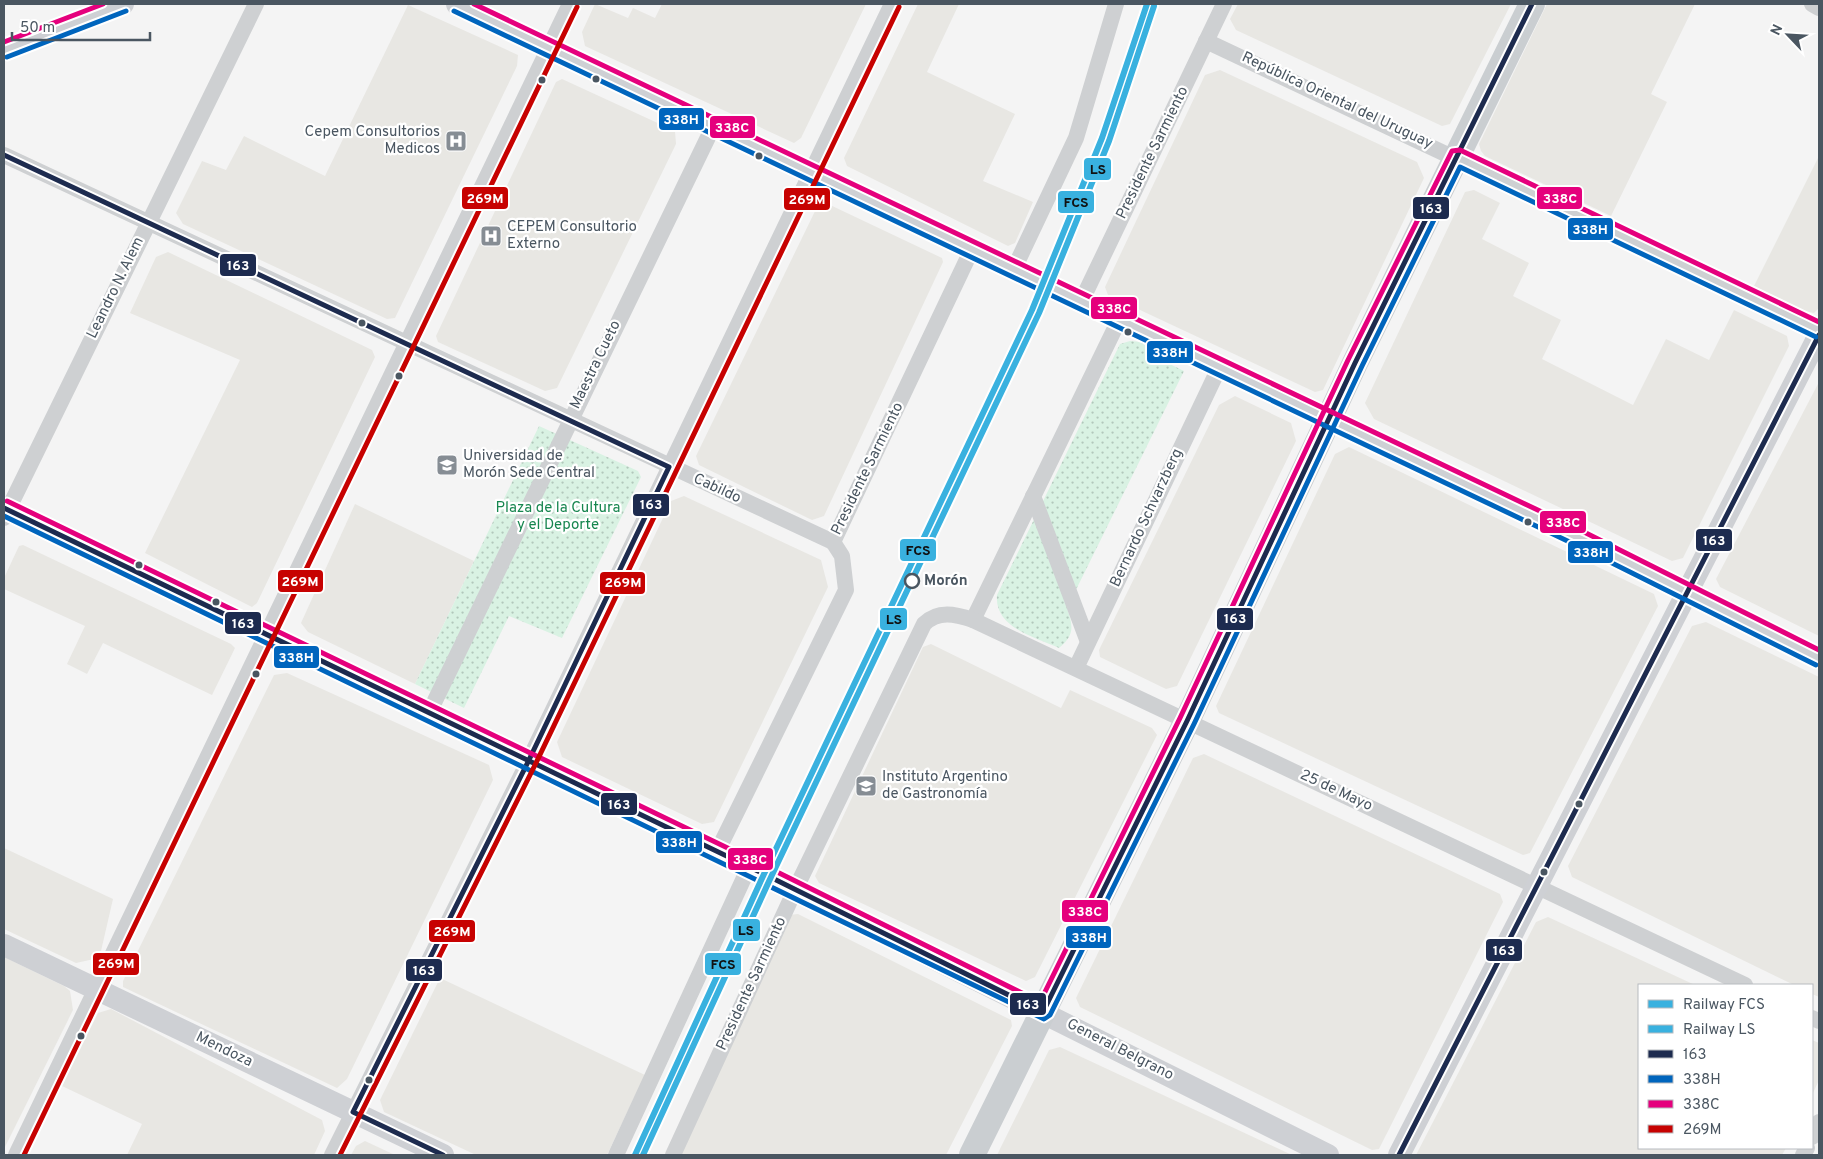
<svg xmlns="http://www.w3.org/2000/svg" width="1823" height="1159" font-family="Overpass,sans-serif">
<defs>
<pattern id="park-dots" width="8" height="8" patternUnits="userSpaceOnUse" patternTransform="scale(1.25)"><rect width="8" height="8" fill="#d9f2e3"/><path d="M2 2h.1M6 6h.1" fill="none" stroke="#b2c7bb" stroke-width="1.8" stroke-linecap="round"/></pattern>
</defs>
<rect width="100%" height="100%" fill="#f4f4f4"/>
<!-- commercial -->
<g fill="#e8e7e3">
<polygon points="595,4 628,18 633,8 655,18 662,4 866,4 801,138 794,143 585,46 582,32"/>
<polygon points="918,4 959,4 927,72 1015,114 983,181 1033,202 1015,243 1008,246 847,166 844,158"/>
<polygon points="1238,4 1511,4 1450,124 1442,126 1236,30 1230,19"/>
<polygon points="1547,4 1695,4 1651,94 1667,102 1611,216 1485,156 1481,151 1479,144 1482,138"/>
<polygon points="408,5 518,55 517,66 395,318 387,319 183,224 176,213 202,161 226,170 244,136 325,176"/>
<polygon points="1220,70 1417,162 1424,178 1323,390 1315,392 1108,295 1105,287 1205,75"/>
<polygon points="562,79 675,131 676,144 557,388 545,391 438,342 436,336 556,82"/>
<polygon points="1819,156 1819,308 1814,313 1805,311 1754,286"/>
<polygon points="1474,190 1500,203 1482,239 1529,263 1513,296 1561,320 1542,359 1633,405 1666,339 1709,360 1734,310 1787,336 1789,346 1683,558 1672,561 1374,419 1365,403 1465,192"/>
<polygon points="828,204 942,258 943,262 824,516 812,520 699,465 696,456 818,205"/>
<polygon points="168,252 372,350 375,357 257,603 252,607 145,553 240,360 130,313 156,257"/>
<polygon points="1819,382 1819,636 1720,587 1716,579"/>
<polygon points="1235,396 1291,423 1296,441 1177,686 1166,689 1100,657 1099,650 1219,405"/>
<polygon points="1349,447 1654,594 1658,606 1530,853 1523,855 1219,713 1216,706 1335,454"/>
<polygon points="684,496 821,560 828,587 714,822 702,824 562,757 557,742 671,501"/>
<polygon points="355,504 474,561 415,684 308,632 301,623"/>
<polygon points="23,545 231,644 235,648 212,695 103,643 87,674 67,664 85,626 4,589 4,578 19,546"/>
<polygon points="1706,622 1819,677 1819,997 1812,994 1812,985 1794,985 1572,877 1568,866 1692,626"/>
<polygon points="931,644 1061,708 1070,690 1152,728 1157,735 1035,977 1026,981 819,883 815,876 923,647"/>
<polygon points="287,673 489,765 493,780 347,1079 337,1088 123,987 123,981 274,675"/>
<polygon points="1204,754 1500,894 1503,902 1379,1149 1372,1150 1080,1007 1076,998 1193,758"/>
<polygon points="4,848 113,899 101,951 94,959 76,963 4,929"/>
<polygon points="798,914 1011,1020 1012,1026 946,1155 679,1155 789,915"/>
<polygon points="1548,917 1695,985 1639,985 1639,1148 1786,1148 1782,1155 1416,1155 1536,922"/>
<polygon points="4,957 64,986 70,991 73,1010 4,1149"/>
<polygon points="440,978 645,1075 607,1155 476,1155 384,1112 380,1100"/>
<polygon points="111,1009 322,1120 325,1131 314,1155 127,1155 142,1124 62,1086 98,1013"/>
<polygon points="1812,1040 1819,1043 1819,1080 1812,1095"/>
<polygon points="1060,1047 1292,1155 997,1155 1049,1050"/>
<polygon points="365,1141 395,1155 351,1155 356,1146"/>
</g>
<!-- park -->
<g fill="url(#park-dots)">
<path d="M1130 341 1142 342 1148 347 1149 354 1184 371 1067 608C1073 626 1075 635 1059 648 1035 637 994 628 997 595L1120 344Z"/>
<polygon points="539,426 638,471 641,477 562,638 509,616 464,708 415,684"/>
</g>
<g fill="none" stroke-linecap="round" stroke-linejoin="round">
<!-- street -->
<g stroke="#ced0d2" stroke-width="16">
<polyline points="1812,4 1819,8"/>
<polyline points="1206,41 1819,330"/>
<polyline points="4,155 833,542"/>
<polyline points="1014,269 1076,138 1116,4"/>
<polyline points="1081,302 1224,4"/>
<polyline points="1033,496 1088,642"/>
<polyline points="4,518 256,4"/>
<polyline points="833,542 972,249"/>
<polyline points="973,620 1119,320"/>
<polyline points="1076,668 1219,368"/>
<polyline points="429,713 713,127"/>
<polyline points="717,852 846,590 842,556 833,542"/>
<polyline points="1812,1018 1819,1021"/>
<polyline points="1812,1137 1819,1122"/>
<polyline points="16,1155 570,4"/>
<polyline points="332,1155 528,762 892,4"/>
<polyline points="616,1155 749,867"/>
<path d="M673 1155 795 890 924 624C938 610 955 614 973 620L1745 985"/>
<polyline points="1803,1155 1807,1148"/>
</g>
<!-- secondary -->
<g stroke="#ced0d4" stroke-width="22">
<polyline points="457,4 1581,539 1819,658"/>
<polyline points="4,50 123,4"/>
<polyline points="4,508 764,874 1328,1155"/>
<polyline points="4,945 443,1155"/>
<polyline points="1399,1155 1819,335"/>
</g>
<!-- primary -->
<polyline stroke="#caced1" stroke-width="26" points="972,1155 1187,721 1355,363 1532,4"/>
<!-- bus-1 casing -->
<g stroke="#fff" stroke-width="9">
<g id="bus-1">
<polyline points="4,155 669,467 528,762 353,1112 443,1155"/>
<polyline points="4,508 764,874 1043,1012 1187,721 1355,363 1532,4"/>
<polyline points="1399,1155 1819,335"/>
</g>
</g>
<!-- bus-2 casing -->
<g stroke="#fff" stroke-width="9">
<g id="bus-2">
<polyline points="454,11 1578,546 1816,665"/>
<polyline points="7,57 126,11"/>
<polyline points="4,516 1044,1019 1050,1015 1194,724 1362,366 1460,167 1816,337"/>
</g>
</g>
<!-- bus-3 casing -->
<g stroke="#fff" stroke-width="9">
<g id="bus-3">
<polyline points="474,4 1584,532 1819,650"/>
<polyline points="4,42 103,4"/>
<polyline points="7,501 767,867 1040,1002 1180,718 1348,360 1452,151 1460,150 1819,322"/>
</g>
</g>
<!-- bus-4 casing -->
<g stroke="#fff" stroke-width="9">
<g id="bus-4">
<polyline points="24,1155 577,7"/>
<polyline points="340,1155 535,765 899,7"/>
</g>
</g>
<!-- bus-1 -->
<use href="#bus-1" stroke="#1d2b4f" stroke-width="5"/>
<!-- bus-2 -->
<use href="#bus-2" stroke="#0065bd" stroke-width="5"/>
<!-- bus-3 -->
<use href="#bus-3" stroke="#e5007d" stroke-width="5"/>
<!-- bus-4 -->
<use href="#bus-4" stroke="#c70201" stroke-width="5"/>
<!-- rail-1 casing -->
<g stroke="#fff" stroke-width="10">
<polyline id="rail-1" points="635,1155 764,874 1032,310 1102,138 1147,4"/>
</g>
<!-- rail-2 casing -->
<g stroke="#fff" stroke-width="10">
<polyline id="rail-2" points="643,1155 771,877 1039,313 1109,141 1154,6"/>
</g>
<!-- rail-1 -->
<use href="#rail-1" stroke="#39b1df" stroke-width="6"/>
<!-- rail-2 -->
<use href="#rail-2" stroke="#39b1df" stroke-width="6"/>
</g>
<!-- icons -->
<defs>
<g id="hospital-square" transform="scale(1.125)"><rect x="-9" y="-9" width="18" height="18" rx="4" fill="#868d94" stroke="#fff"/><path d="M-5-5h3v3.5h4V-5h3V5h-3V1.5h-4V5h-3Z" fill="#fff"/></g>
<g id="university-square" transform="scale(1.125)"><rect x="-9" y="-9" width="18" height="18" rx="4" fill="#868d94" stroke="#fff"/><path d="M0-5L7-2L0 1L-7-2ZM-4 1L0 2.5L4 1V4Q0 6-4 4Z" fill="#fff"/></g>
</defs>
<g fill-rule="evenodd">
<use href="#hospital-square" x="456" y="141"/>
<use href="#hospital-square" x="491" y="236"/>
<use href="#university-square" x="447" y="465"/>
<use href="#university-square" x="866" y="786"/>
</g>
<!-- markers -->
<g fill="#4a5661" stroke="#fff" stroke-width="2">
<circle cx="596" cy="79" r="4.5"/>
<circle cx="542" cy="80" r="4.5"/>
<circle cx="759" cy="156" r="4.5"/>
<circle cx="362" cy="323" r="4.5"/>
<circle cx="1128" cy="332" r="4.5"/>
<circle cx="399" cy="376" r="4.5"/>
<circle cx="1528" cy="522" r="4.5"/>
<circle cx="139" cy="565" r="4.5"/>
<circle cx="216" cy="602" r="4.5"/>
<circle cx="256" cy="674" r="4.5"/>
<circle cx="1579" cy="804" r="4.5"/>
<circle cx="1544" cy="872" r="4.5"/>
<circle cx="81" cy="1036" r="4.5"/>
<circle cx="369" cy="1080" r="4.5"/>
</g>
<circle fill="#fff" stroke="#4a5661" stroke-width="2.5" cx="912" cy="581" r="7"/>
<g text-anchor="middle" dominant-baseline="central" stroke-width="4.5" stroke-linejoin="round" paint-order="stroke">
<!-- street labels -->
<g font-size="15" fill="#4a5661" stroke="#fff">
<text transform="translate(1337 101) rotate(25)">República Oriental del Uruguay</text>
<text transform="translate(1153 153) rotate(-64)">Presidente Sarmiento</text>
<text transform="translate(116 288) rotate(-64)">Leandro N. Alem</text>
<text transform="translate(596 365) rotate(-64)">Maestra Cueto</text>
<text transform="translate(868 469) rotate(-64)">Presidente Sarmiento</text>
<text transform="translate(717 489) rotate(25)">Cabildo</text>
<text transform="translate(1147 518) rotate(-65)">Bernardo Schvarzberg</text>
<text transform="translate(1336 791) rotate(25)">25 de Mayo</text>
<text transform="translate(752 984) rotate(-65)">Presidente Sarmiento</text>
<text transform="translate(224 1050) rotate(26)">Mendoza</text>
<text transform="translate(1120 1050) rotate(27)">General Belgrano</text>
</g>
<!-- poi labels -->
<g font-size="15" fill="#4a5661" stroke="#fff" text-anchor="start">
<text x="440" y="132" text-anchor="end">Cepem Consultorios<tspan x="440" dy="17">Medicos</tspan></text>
<text x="507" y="227">CEPEM Consultorio<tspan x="507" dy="17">Externo</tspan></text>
<text x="463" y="456">Universidad de<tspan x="463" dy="17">Morón Sede Central</tspan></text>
<text x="882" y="777">Instituto Argentino<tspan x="882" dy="17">de Gastronomía</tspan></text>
</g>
<!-- park labels -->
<g font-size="15" fill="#17864f" stroke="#fff">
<text x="558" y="508">Plaza de la Cultura<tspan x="558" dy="17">y el Deporte</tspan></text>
</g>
<!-- stop labels -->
<g font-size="15" font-weight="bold" fill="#4a5661" stroke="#fff" text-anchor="start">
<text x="924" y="581">Morón</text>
</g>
</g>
<g stroke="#fff" stroke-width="2">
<rect x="658" y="107" width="47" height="24" rx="5" fill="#0065bd"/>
<rect x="709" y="115" width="47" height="24" rx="5" fill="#e5007d"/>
<rect x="1083" y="157" width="29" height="24" rx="5" fill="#39b1df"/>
<rect x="1536" y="186" width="47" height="24" rx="5" fill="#e5007d"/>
<rect x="461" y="186" width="48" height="24" rx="5" fill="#c70201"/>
<rect x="783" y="187" width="48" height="24" rx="5" fill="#c70201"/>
<rect x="1057" y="190" width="38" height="24" rx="5" fill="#39b1df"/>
<rect x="1412" y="196" width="38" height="24" rx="5" fill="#1d2b4f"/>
<rect x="1567" y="217" width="47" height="24" rx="5" fill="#0065bd"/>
<rect x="219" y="253" width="38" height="24" rx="5" fill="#1d2b4f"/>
<rect x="1090" y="296" width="48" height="24" rx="5" fill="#e5007d"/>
<rect x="1146" y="340" width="48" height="24" rx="5" fill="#0065bd"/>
<rect x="632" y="493" width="38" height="24" rx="5" fill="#1d2b4f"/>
<rect x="1539" y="510" width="48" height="24" rx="5" fill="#e5007d"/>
<rect x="1695" y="528" width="38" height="24" rx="5" fill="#1d2b4f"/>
<rect x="899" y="538" width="38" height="24" rx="5" fill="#39b1df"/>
<rect x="1567" y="540" width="47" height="24" rx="5" fill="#0065bd"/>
<rect x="277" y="569" width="47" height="24" rx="5" fill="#c70201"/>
<rect x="599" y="571" width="47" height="24" rx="5" fill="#c70201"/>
<rect x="1216" y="607" width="38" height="24" rx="5" fill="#1d2b4f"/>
<rect x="879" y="607" width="29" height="24" rx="5" fill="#39b1df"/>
<rect x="224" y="611" width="38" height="24" rx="5" fill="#1d2b4f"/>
<rect x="273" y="645" width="47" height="24" rx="5" fill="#0065bd"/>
<rect x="600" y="792" width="38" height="24" rx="5" fill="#1d2b4f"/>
<rect x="655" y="830" width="48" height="24" rx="5" fill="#0065bd"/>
<rect x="727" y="847" width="47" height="24" rx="5" fill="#e5007d"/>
<rect x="1061" y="899" width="48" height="24" rx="5" fill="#e5007d"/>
<rect x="732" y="918" width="29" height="24" rx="5" fill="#39b1df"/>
<rect x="428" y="919" width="48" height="24" rx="5" fill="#c70201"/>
<rect x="1065" y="925" width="47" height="24" rx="5" fill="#0065bd"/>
<rect x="1485" y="938" width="38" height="24" rx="5" fill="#1d2b4f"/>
<rect x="92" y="952" width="48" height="24" rx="5" fill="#c70201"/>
<rect x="704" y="952" width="38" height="24" rx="5" fill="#39b1df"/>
<rect x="405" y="958" width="38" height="24" rx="5" fill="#1d2b4f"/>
<rect x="1009" y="992" width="38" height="24" rx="5" fill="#1d2b4f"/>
</g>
<g font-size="14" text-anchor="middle" font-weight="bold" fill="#fff">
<text x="681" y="124">338H</text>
<text x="732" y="132">338C</text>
<text x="1560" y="203">338C</text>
<text x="485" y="203">269M</text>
<text x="807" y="204">269M</text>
<text x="1431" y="213">163</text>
<text x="1590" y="234">338H</text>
<text x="238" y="270">163</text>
<text x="1114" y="313">338C</text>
<text x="1170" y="357">338H</text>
<text x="651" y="509">163</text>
<text x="1563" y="527">338C</text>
<text x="1714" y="545">163</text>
<text x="1591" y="557">338H</text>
<text x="300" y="586">269M</text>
<text x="623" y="587">269M</text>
<text x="1235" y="623">163</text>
<text x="243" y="628">163</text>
<text x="296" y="662">338H</text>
<text x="619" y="809">163</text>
<text x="679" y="847">338H</text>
<text x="750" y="864">338C</text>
<text x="1085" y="916">338C</text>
<text x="452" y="936">269M</text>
<text x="1089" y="942">338H</text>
<text x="1504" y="955">163</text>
<text x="116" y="968">269M</text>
<text x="424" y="975">163</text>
<text x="1028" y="1009">163</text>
</g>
<g font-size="14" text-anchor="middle" font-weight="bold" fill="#111">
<text x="1098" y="174">LS</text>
<text x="1076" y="207">FCS</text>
<text x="918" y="555">FCS</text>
<text x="894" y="624">LS</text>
<text x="746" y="935">LS</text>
<text x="723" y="969">FCS</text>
</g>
<!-- border -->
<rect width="1823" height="1159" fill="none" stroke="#4a5661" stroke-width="10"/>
<!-- legend -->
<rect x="1638" y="984" width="175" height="165" fill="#ffffff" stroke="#b7bbc0"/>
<rect x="1648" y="1000" width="25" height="8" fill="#39b1df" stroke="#b7bbc0"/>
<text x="1683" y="1009" font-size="15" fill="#4a5661">Railway FCS</text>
<rect x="1648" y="1025" width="25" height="8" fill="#39b1df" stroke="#b7bbc0"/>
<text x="1683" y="1034" font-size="15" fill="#4a5661">Railway LS</text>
<rect x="1648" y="1050" width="25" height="8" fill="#1d2b4f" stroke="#b7bbc0"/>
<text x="1683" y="1059" font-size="15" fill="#4a5661">163</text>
<rect x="1648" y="1075" width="25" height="8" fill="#0065bd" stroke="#b7bbc0"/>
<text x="1683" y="1084" font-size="15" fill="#4a5661">338H</text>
<rect x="1648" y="1100" width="25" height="8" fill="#e5007d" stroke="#b7bbc0"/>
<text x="1683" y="1109" font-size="15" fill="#4a5661">338C</text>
<rect x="1648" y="1125" width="25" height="8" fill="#c70201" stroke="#b7bbc0"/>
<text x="1683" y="1134" font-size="15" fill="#4a5661">269M</text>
<!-- north arrow -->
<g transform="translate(1788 35) rotate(295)" stroke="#ffffff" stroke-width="4" paint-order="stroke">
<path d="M0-4L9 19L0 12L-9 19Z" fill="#4a5661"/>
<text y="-8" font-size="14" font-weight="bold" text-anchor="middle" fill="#4a5661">N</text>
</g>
<!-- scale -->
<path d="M12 32v8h138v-8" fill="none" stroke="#4a5661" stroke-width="2.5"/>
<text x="20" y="32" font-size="15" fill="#4a5661" stroke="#ffffff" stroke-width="4" paint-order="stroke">50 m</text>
</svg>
